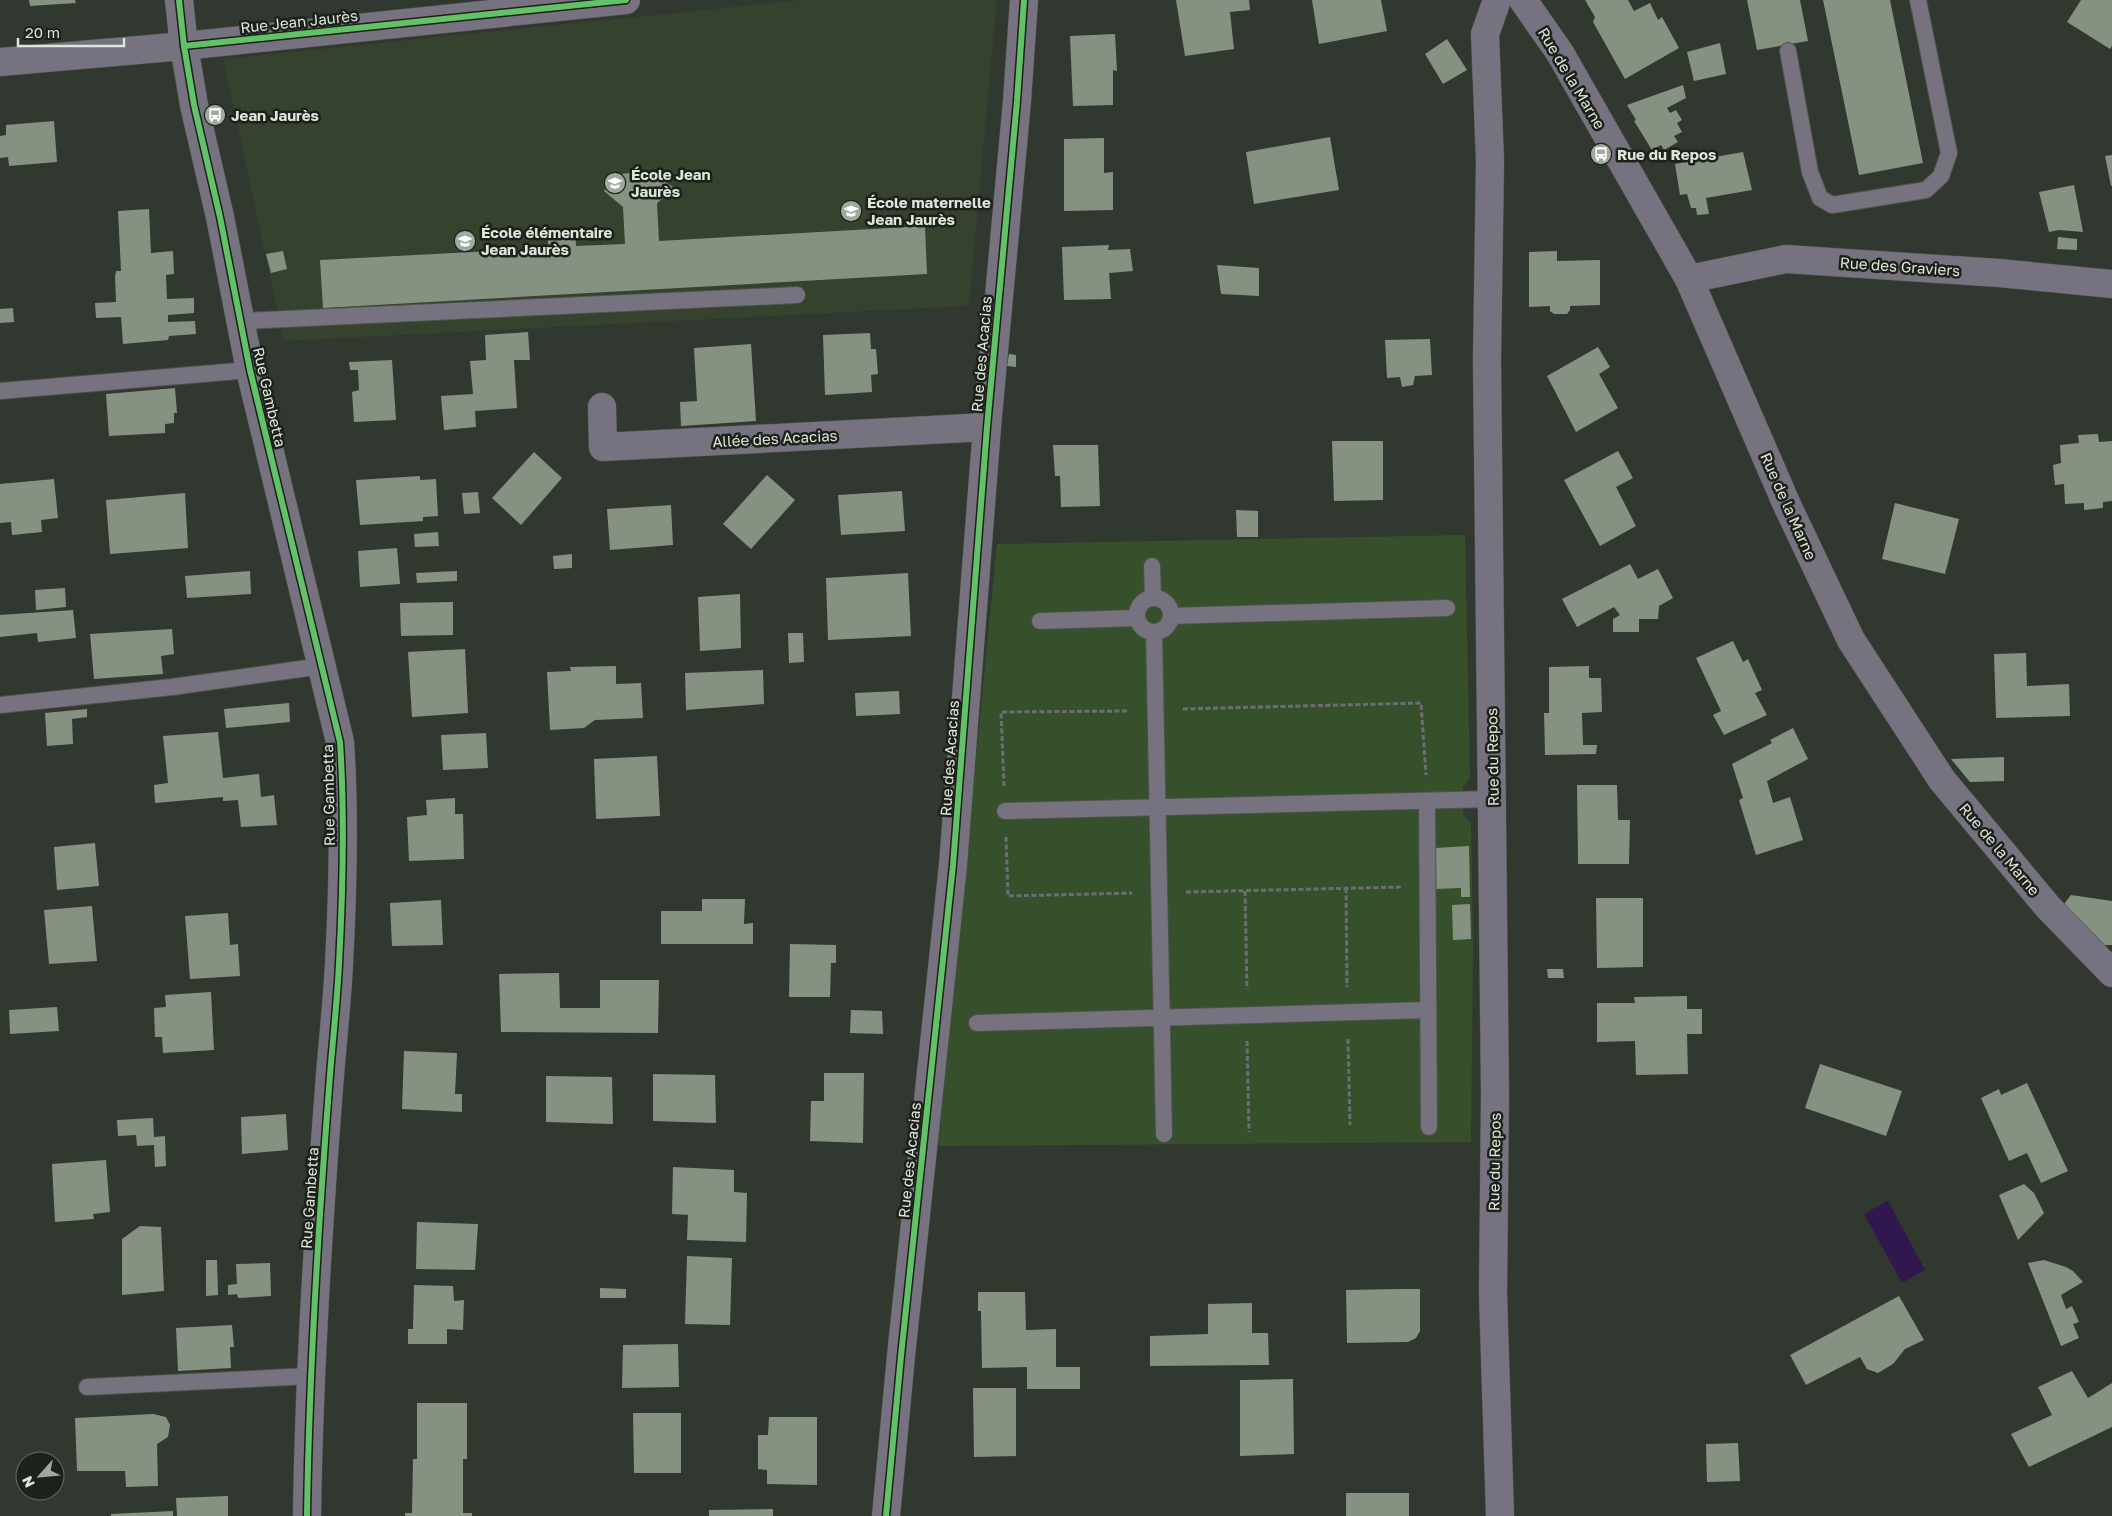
<svg xmlns="http://www.w3.org/2000/svg" width="2112" height="1516" font-family="'Golos Text',sans-serif">
<rect width="100%" height="100%" fill="#31382f"/>
<!-- built -->
<polygon fill="#34422e" points="801,0 997,0 969,306 284,341 223,59"/>
<!-- green -->
<polygon fill="#36502b" points="1465,535 1470,778 1463,787 1463,813 1471,823 1473,942 1471,1142 938,1146 997,544"/>
<!-- water -->
<polygon fill="#30174d" points="1888,1201 1925,1270 1902,1283 1864,1214"/>
<!-- building -->
<g fill="#869281">
<polygon points="29,0 75,0 76,3 30,6"/>
<polygon points="1176,0 1249,0 1250,10 1230,12 1234,49 1185,56"/>
<polygon points="1312,0 1381,0 1387,31 1319,44"/>
<polygon points="1585,0 1628,0 1634,11 1650,3 1658,20 1662,17 1679,48 1625,79 1593,22 1595,17"/>
<polygon points="1747,0 1800,0 1808,41 1757,50"/>
<polygon points="1823,0 1890,0 1923,163 1859,175"/>
<polygon points="2081,0 2112,0 2112,46 2110,49 2067,22"/>
<polygon points="1115,34 1117,71 1113,70 1113,105 1073,106 1070,36"/>
<polygon points="1447,39 1467,70 1443,84 1425,54"/>
<polygon points="1720,43 1726,74 1694,81 1687,52"/>
<polygon points="1683,85 1686,98 1667,108 1670,113 1676,110 1682,120 1677,123 1682,132 1674,136 1678,142 1664,150 1661,145 1652,150 1634,121 1636,120 1627,105"/>
<polygon points="54,121 57,162 9,166 8,157 0,158 0,136 6,135 6,125"/>
<polygon points="1330,137 1339,190 1254,204 1246,152"/>
<polygon points="1104,138 1104,173 1113,172 1113,210 1064,211 1064,139"/>
<polygon points="1743,152 1752,190 1706,198 1709,214 1697,215 1696,208 1691,208 1687,194 1680,195 1675,164"/>
<polygon points="2112,155 2112,186 2111,186 2105,156"/>
<polygon points="652,171 675,189 657,203 659,241 925,226 927,274 323,308 320,260 548,248 548,232 575,231 576,246 625,244 623,207 604,191 620,174"/>
<polygon points="2074,185 2083,232 2059,230 2049,232 2039,192"/>
<polygon points="149,209 151,253 173,251 174,274 166,275 167,299 194,298 194,313 168,315 168,322 195,321 196,334 169,336 168,340 123,344 121,317 96,318 95,303 116,302 115,277 116,271 121,271 118,211"/>
<polygon points="2058,237 2077,239 2077,250 2057,249"/>
<polygon points="1109,245 1108,250 1130,249 1133,271 1109,273 1111,299 1064,300 1062,247"/>
<polygon points="283,251 287,269 271,273 266,254"/>
<polygon points="1557,251 1557,261 1600,260 1600,305 1570,306 1570,310 1567,314 1554,314 1550,311 1550,306 1529,307 1529,252"/>
<polygon points="1217,265 1259,268 1259,296 1221,294"/>
<polygon points="13,308 14,322 0,323 0,309"/>
<polygon points="528,332 530,360 514,360 517,408 475,411 476,427 444,430 441,396 473,394 470,361 486,360 485,335"/>
<polygon points="870,333 871,349 876,349 878,374 871,375 872,392 825,395 823,335"/>
<polygon points="1430,339 1432,375 1415,376 1413,385 1402,387 1400,377 1387,378 1385,340"/>
<polygon points="751,344 756,421 681,426 680,402 697,401 694,348"/>
<polygon points="1598,347 1610,367 1599,374 1618,408 1576,432 1547,376"/>
<polygon points="1009,354 1016,355 1016,367 1007,366"/>
<polygon points="392,360 396,420 354,422 352,392 359,390 358,370 350,370 349,362"/>
<polygon points="175,388 177,413 174,413 174,423 165,424 165,433 109,436 106,394"/>
<polygon points="2098,434 2099,442 2112,441 2112,501 2103,502 2103,508 2084,510 2084,503 2065,504 2064,484 2055,485 2053,465 2061,463 2060,445 2079,443 2078,435"/>
<polygon points="1332,441 1383,441 1383,500 1334,501"/>
<polygon points="1053,445 1098,445 1100,506 1061,507 1060,476 1055,476"/>
<polygon points="1618,451 1633,478 1616,487 1636,526 1600,546 1564,480"/>
<polygon points="534,452 562,478 521,525 492,498"/>
<polygon points="767,475 795,500 751,549 723,524"/>
<polygon points="420,476 420,480 436,479 438,516 423,517 423,521 360,525 356,480"/>
<polygon points="54,479 58,518 41,520 42,532 12,535 11,522 0,523 0,484"/>
<polygon points="902,491 905,531 841,535 838,495"/>
<polygon points="478,492 480,513 464,514 462,493"/>
<polygon points="185,493 188,548 110,554 106,500"/>
<polygon points="1895,503 1959,519 1945,574 1882,559"/>
<polygon points="671,505 673,545 610,550 607,509"/>
<polygon points="1236,510 1258,511 1258,537 1237,537"/>
<polygon points="438,532 439,546 415,547 414,534"/>
<polygon points="397,548 400,584 360,587 358,551"/>
<polygon points="572,554 572,568 554,569 553,556"/>
<polygon points="1630,564 1638,579 1658,569 1673,598 1659,606 1658,619 1639,619 1639,632 1613,632 1613,619 1620,615 1614,607 1577,627 1562,599"/>
<polygon points="250,571 251,594 187,598 185,576"/>
<polygon points="457,571 457,581 417,583 416,573"/>
<polygon points="908,573 911,636 828,640 826,578"/>
<polygon points="65,588 66,607 36,610 35,590"/>
<polygon points="740,594 741,648 700,651 698,597"/>
<polygon points="453,602 453,635 401,636 400,603"/>
<polygon points="73,610 76,638 38,642 37,633 0,637 0,615"/>
<polygon points="172,629 174,654 161,656 163,674 94,679 90,634"/>
<polygon points="788,633 803,633 804,662 789,663"/>
<polygon points="1733,641 1743,662 1748,659 1762,690 1755,693 1767,715 1724,735 1713,715 1721,711 1696,658"/>
<polygon points="465,649 468,713 412,717 408,652"/>
<polygon points="2026,653 2027,686 2069,684 2070,716 1996,718 1994,654"/>
<polygon points="616,666 616,684 641,683 643,718 595,720 584,728 550,730 547,672 571,671 570,667"/>
<polygon points="1589,666 1589,678 1601,678 1602,712 1582,713 1583,745 1597,745 1596,754 1545,755 1544,713 1549,713 1549,667"/>
<polygon points="763,670 764,704 686,710 685,673"/>
<polygon points="899,691 900,714 856,716 855,693"/>
<polygon points="289,703 290,722 226,728 224,709"/>
<polygon points="87,709 87,717 72,719 73,744 47,746 45,713"/>
<polygon points="1793,728 1808,759 1767,781 1773,803 1790,797 1803,840 1756,855 1739,800 1743,798 1732,764 1772,743 1770,740"/>
<polygon points="218,732 223,778 259,774 261,797 274,795 277,825 241,827 238,800 223,801 223,797 155,803 154,785 168,783 163,736"/>
<polygon points="486,733 488,768 443,770 441,735"/>
<polygon points="657,756 660,816 596,819 594,759"/>
<polygon points="2004,757 2004,781 1970,782 1951,759"/>
<polygon points="1577,785 1617,785 1618,820 1630,820 1629,864 1578,864"/>
<polygon points="455,798 455,814 463,814 464,859 409,861 407,817 427,815 426,800"/>
<polygon points="95,843 99,886 57,890 54,847"/>
<polygon points="1469,846 1470,897 1461,897 1461,888 1435,889 1435,848"/>
<polygon points="2071,895 2112,901 2112,945 2098,945 2061,908"/>
<polygon points="1596,898 1643,898 1643,967 1597,968"/>
<polygon points="702,899 745,899 744,924 753,923 753,944 661,944 661,911 702,911"/>
<polygon points="441,900 443,945 392,946 390,903"/>
<polygon points="1470,904 1471,939 1453,940 1452,905"/>
<polygon points="92,906 97,961 49,964 44,910"/>
<polygon points="228,913 230,945 238,944 240,976 190,979 185,916"/>
<polygon points="790,944 836,945 836,963 831,963 830,997 789,997"/>
<polygon points="1547,969 1563,969 1564,978 1548,978"/>
<polygon points="559,973 560,1008 600,1008 600,980 659,980 658,1033 501,1032 499,974"/>
<polygon points="211,992 214,1050 163,1053 162,1037 155,1037 154,1008 166,1007 165,995"/>
<polygon points="1687,996 1687,1009 1702,1009 1702,1034 1687,1034 1688,1074 1636,1075 1635,1041 1597,1042 1597,1003 1635,1003 1634,997"/>
<polygon points="57,1007 59,1031 10,1034 9,1010"/>
<polygon points="851,1010 882,1011 883,1034 850,1033"/>
<polygon points="404,1051 457,1053 455,1094 462,1094 462,1112 402,1109"/>
<polygon points="1820,1064 1902,1091 1886,1136 1805,1108"/>
<polygon points="824,1073 864,1073 863,1143 810,1141 811,1101 824,1101"/>
<polygon points="653,1074 715,1075 716,1123 653,1121"/>
<polygon points="546,1076 612,1077 613,1124 546,1122"/>
<polygon points="2027,1083 2068,1171 2041,1183 2027,1153 2009,1161 1981,1098 1999,1089 2001,1095"/>
<polygon points="286,1114 288,1150 242,1154 241,1117"/>
<polygon points="153,1118 154,1137 165,1136 166,1166 155,1167 154,1145 137,1146 136,1135 118,1136 117,1120"/>
<polygon points="106,1160 110,1212 93,1214 94,1219 55,1222 52,1164"/>
<polygon points="673,1167 734,1170 734,1192 747,1193 746,1242 687,1240 688,1215 672,1214"/>
<polygon points="2024,1184 2034,1193 2044,1213 2018,1240 1999,1195"/>
<polygon points="417,1222 478,1224 475,1270 416,1269"/>
<polygon points="140,1226 161,1227 164,1291 122,1295 122,1239"/>
<polygon points="687,1256 732,1258 730,1325 685,1324"/>
<polygon points="206,1260 217,1260 218,1295 206,1296"/>
<polygon points="2044,1260 2066,1267 2073,1271 2083,1282 2061,1295 2066,1309 2072,1306 2079,1322 2073,1324 2079,1338 2061,1346 2028,1263"/>
<polygon points="270,1263 271,1296 238,1298 237,1294 228,1295 228,1285 237,1284 236,1264"/>
<polygon points="414,1285 453,1286 454,1301 464,1300 463,1330 447,1329 447,1344 408,1344 408,1329 413,1329"/>
<polygon points="600,1288 626,1289 626,1298 600,1298"/>
<polygon points="1398,1289 1420,1289 1420,1331 1416,1338 1408,1342 1347,1343 1346,1290"/>
<polygon points="978,1292 1025,1292 1026,1330 1056,1329 1056,1367 1080,1367 1080,1389 1027,1389 1027,1367 982,1368 981,1311 978,1311"/>
<polygon points="1899,1296 1924,1340 1905,1349 1893,1364 1878,1373 1867,1369 1860,1357 1806,1385 1790,1355"/>
<polygon points="1252,1303 1252,1333 1268,1333 1269,1365 1150,1366 1150,1336 1208,1334 1208,1304"/>
<polygon points="232,1325 234,1347 230,1347 231,1368 178,1371 176,1328"/>
<polygon points="678,1344 679,1387 622,1388 623,1345"/>
<polygon points="2072,1371 2088,1398 2112,1383 2112,1427 2029,1467 2011,1434 2052,1415 2038,1387"/>
<polygon points="1293,1379 1294,1454 1240,1456 1240,1380"/>
<polygon points="973,1388 1016,1388 1016,1456 974,1457"/>
<polygon points="417,1403 467,1403 467,1459 463,1459 463,1513 472,1513 472,1516 405,1516 405,1513 412,1513 413,1459 417,1459"/>
<polygon points="633,1413 681,1413 681,1473 634,1473"/>
<polygon points="153,1414 166,1417 170,1425 168,1437 157,1444 158,1486 126,1487 125,1471 77,1471 75,1418"/>
<polygon points="769,1417 817,1417 817,1485 767,1484 767,1470 758,1469 758,1435 768,1435"/>
<polygon points="1738,1443 1740,1481 1707,1482 1706,1444"/>
<rect x="1346" y="1493" width="63" height="23"/>
<polygon points="228,1496 228,1516 177,1516 176,1498"/>
<polygon points="773,1509 773,1516 709,1516 709,1510"/>
<polygon points="173,1511 173,1516 111,1516 111,1514"/>
</g>
<g fill="none" stroke-linecap="round" stroke-linejoin="round">
<!-- service casing -->
<g stroke="#4e534b" stroke-width="18">
<g id="service">
<polyline points="1788,51 1810,172 1820,198 1832,205 1926,190 1941,176 1949,153 1918,0"/>
<polyline points="241,321 797,295"/>
<polyline points="0,391 250,370"/>
<polyline points="1152,566 1153,597"/>
<circle cx="1154" cy="615" r="17"/>
<polyline points="1171,616 1447,608"/>
<polyline points="1040,621 1137,618"/>
<polyline points="1154,632 1164,1134"/>
<polyline points="0,705 172,687 322,666"/>
<polyline points="1427,801 1429,1127"/>
<polyline points="1005,811 1493,799"/>
<polyline points="977,1023 1428,1010"/>
<polyline points="87,1387 311,1376"/>
</g>
</g>
<!-- minor casing -->
<g stroke="#4e534b" stroke-width="29">
<g id="minor">
<path d="M179 0 184 46 194 105 220 217 250 370 340 742C345 815 343 890 339 964 337 1005 332 1046 329 1088 318 1230 309 1373 307 1516"/>
<polyline points="1497,0 1485,34 1490,161 1487,361 1495,1094 1493,1294 1500,1516"/>
<polyline points="1523,0 1560,53 1689,279 1787,505 1851,640 1942,780 2047,906 2112,973"/>
<polyline points="0,62 184,46 626,0"/>
<polyline points="1689,279 1786,259 1999,273 2112,284"/>
<polyline points="602,407 603,447 987,427"/>
<polyline points="886,1516 901,1356 953,865 987,427 1017,101 1024,0"/>
</g>
</g>
<!-- path -->
<g stroke="#6e6d73" stroke-width="3" stroke-dasharray="5 2.5" stroke-linecap="butt">
<polyline points="1183,709 1421,703 1426,775"/>
<polyline points="1004,786 1001,712 1129,711"/>
<polyline points="1006,837 1008,896 1132,893"/>
<polyline points="1346,888 1347,987"/>
<polyline points="1245,891 1247,989"/>
<polyline points="1186,892 1402,887"/>
<polyline points="1348,1039 1350,1125"/>
<polyline points="1247,1041 1249,1132"/>
</g>
<!-- service -->
<use href="#service" stroke="#76727f" stroke-width="16"/>
<!-- minor -->
<use href="#minor" stroke="#76727f" stroke-width="28"/>
<!-- cycleway casing -->
<g stroke="#1c2119" stroke-width="9">
<g id="cycleway">
<path d="M179 0 184 46 194 105 220 217 250 370 340 742C345 815 343 890 339 964 337 1005 332 1046 329 1088 318 1230 309 1373 307 1516"/>
<polyline points="184,46 626,0"/>
<polyline points="886,1516 901,1356 953,865 987,427 1017,101 1024,0"/>
</g>
</g>
<!-- cycleway -->
<use href="#cycleway" stroke="#61c268" stroke-width="6"/>
</g>
<!-- icons -->
<defs>
<g id="bus-disc" transform="scale(1.125)"><circle r="9.5" fill="#a1a99f" stroke="#1c2119"/><path d="M-5-6H5V4H4V6H2V4H-2V6H-4V4H-5ZM-3.5-4V0h7V-4ZM-3.5 1.2v1.5H-2V1.2ZM2 1.2v1.5H3.5V1.2Z" fill="#fff"/></g>
<g id="school-disc" transform="scale(1.125)"><circle r="9.5" fill="#a1a99f" stroke="#1c2119"/><path d="M0-5L7-2L0 1L-7-2ZM-4 1L0 2.5L4 1V4Q0 6-4 4Z" fill="#fff"/></g>
</defs>
<g fill-rule="evenodd">
<use href="#bus-disc" x="215" y="115"/>
<use href="#bus-disc" x="1601" y="154"/>
<use href="#school-disc" x="615" y="183"/>
<use href="#school-disc" x="851" y="211"/>
<use href="#school-disc" x="465" y="241"/>
</g>
<g text-anchor="middle" dominant-baseline="central" stroke-width="5" stroke-linejoin="round" paint-order="stroke">
<!-- street labels -->
<g font-size="15" fill="#dee6db" stroke="#1c2119">
<text transform="translate(299 21) rotate(-6)">Rue Jean Jaurès</text>
<text transform="translate(1572 78) rotate(59)">Rue de la Marne</text>
<text transform="translate(1900 266) rotate(4)">Rue des Graviers</text>
<text transform="translate(981 354) rotate(-85)">Rue des Acacias</text>
<text transform="translate(270 397) rotate(77)">Rue Gambetta</text>
<text transform="translate(775 438) rotate(-3)">Allée des Acacias</text>
<text transform="translate(1789 506) rotate(66)">Rue de la Marne</text>
<text transform="translate(1492 757) rotate(-91)">Rue du Repos</text>
<text transform="translate(949 758) rotate(-86)">Rue des Acacias</text>
<text transform="translate(328 795) rotate(-91)">Rue Gambetta</text>
<text transform="translate(2000 849) rotate(50)">Rue de la Marne</text>
<text transform="translate(909 1160) rotate(-84)">Rue des Acacias</text>
<text transform="translate(1494 1162) rotate(-89)">Rue du Repos</text>
<text transform="translate(309 1198) rotate(-86)">Rue Gambetta</text>
</g>
<!-- poi labels -->
<g font-size="15" font-weight="bold" fill="#dee6db" stroke="#1c2119" text-anchor="start">
<text x="231" y="115">Jean Jaurès</text>
<text x="1617" y="154">Rue du Repos</text>
<text x="631" y="174">École Jean<tspan x="631" dy="17">Jaurès</tspan></text>
<text x="867" y="202">École maternelle<tspan x="867" dy="17">Jean Jaurès</tspan></text>
<text x="481" y="232">École élémentaire<tspan x="481" dy="17">Jean Jaurès</tspan></text>
</g>
</g>
<!-- north arrow -->
<g transform="translate(40 1476) rotate(243)"><circle r="24" fill="#1c2119" stroke="#6a7067"/>
<path d="M0-4L9 19L0 12L-9 19Z" fill="#a1a99f"/>
<text y="-8" font-size="14" font-weight="bold" text-anchor="middle" fill="#dee6db">N</text>
</g>
<!-- scale -->
<path d="M18 38v8h106v-8" fill="none" stroke="#dee6db" stroke-width="2.5"/>
<text x="25" y="38" font-size="15" fill="#dee6db" stroke="#1c2119" stroke-width="4" paint-order="stroke">20 m</text>
</svg>
